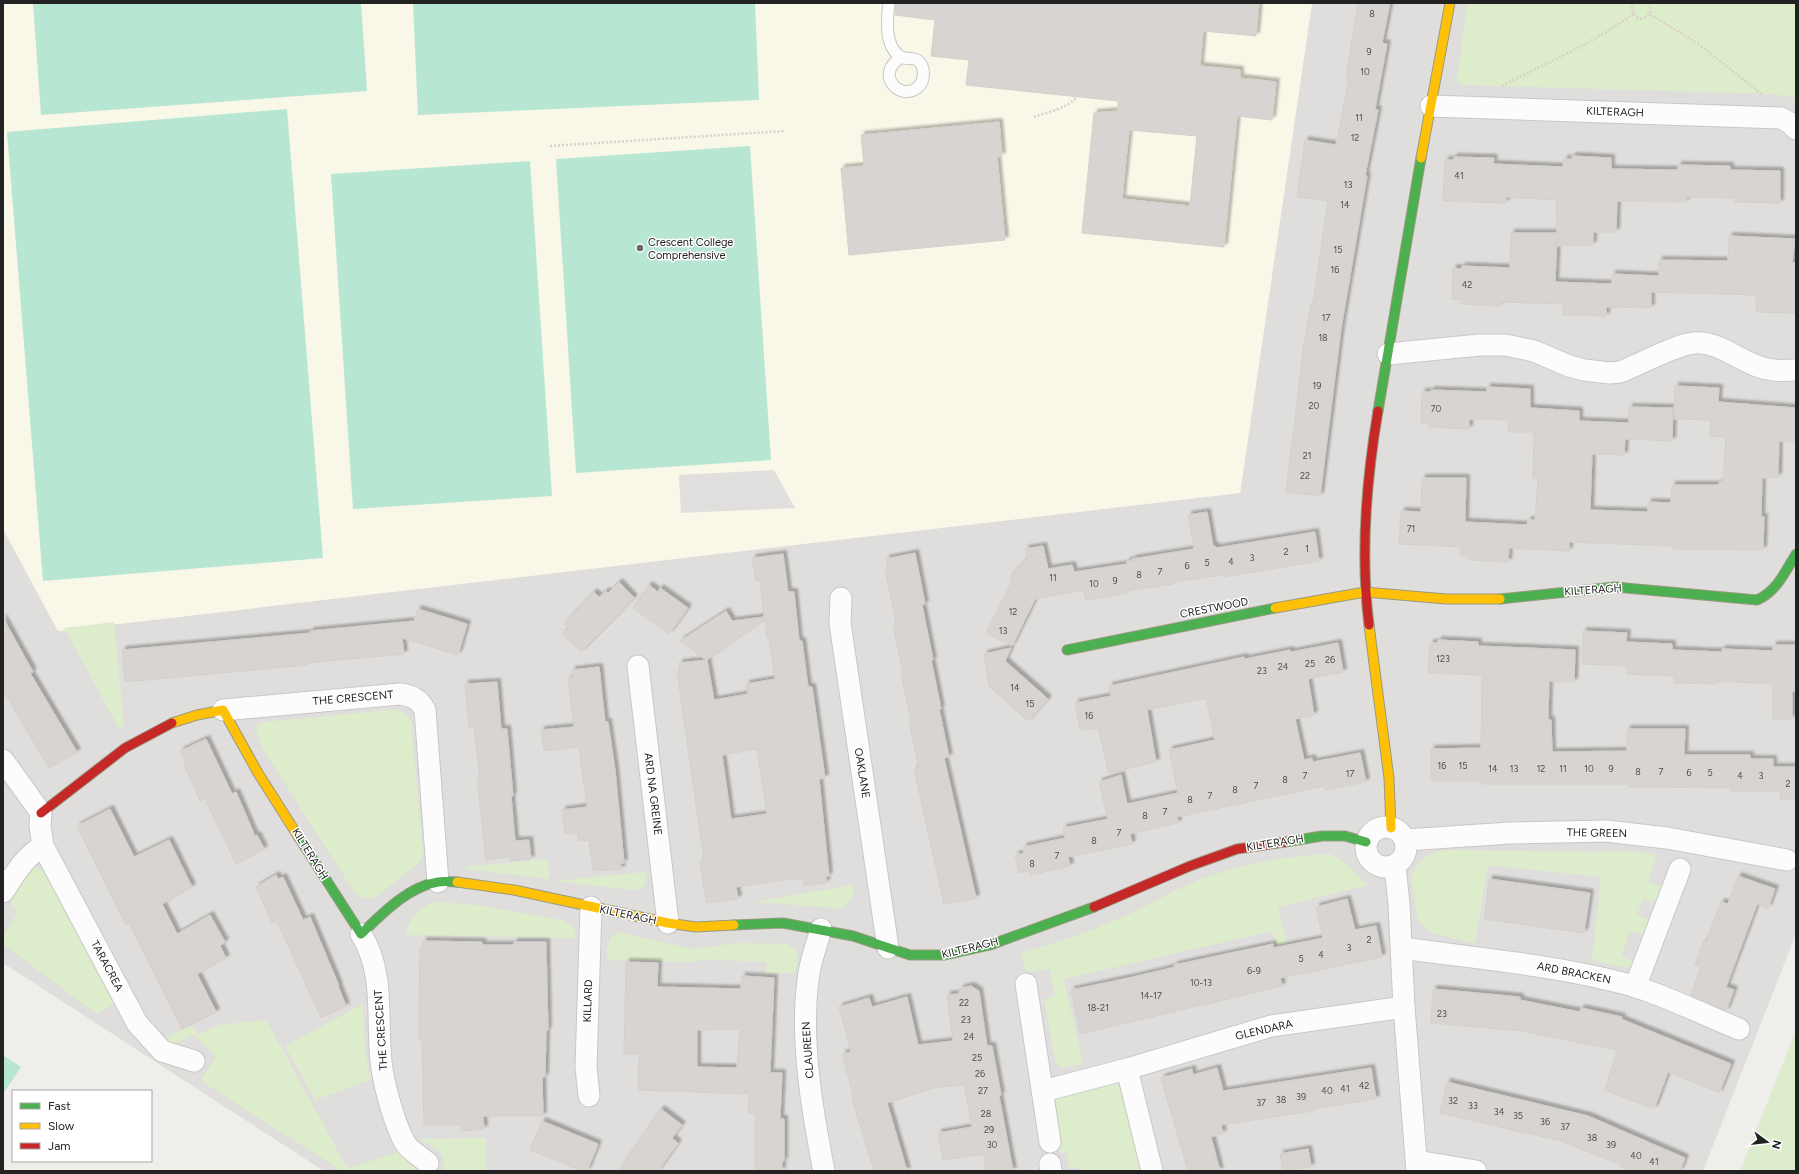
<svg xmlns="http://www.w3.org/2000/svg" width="1799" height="1174" font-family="Figtree,sans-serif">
<defs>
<filter id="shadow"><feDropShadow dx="3.5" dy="-3.5" stdDeviation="1" flood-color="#0004"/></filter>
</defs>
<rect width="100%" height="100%" fill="#f0eeeb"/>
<!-- residential -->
<polygon fill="#dfdedc" points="1312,3 1796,3 1796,934 1703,1171 324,1171 3,963 3,529 58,631 1240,493"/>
<!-- education -->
<polygon fill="#f8f7e8" points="3,3 1312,3 1240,493 58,631 3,529"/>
<!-- grass -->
<g fill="#ddeccb">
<polygon points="1467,3 1796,3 1796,98 1772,94 1460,85 1457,80"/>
<polygon points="114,622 124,726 119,728 64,628"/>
<path d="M389 710C400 710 405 711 411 721L423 853 421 860 416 865 378 896 370 899 356 895 263 749 256 732 258 725 263 722Z"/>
<path d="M1446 850 1596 852 1635 851 1657 855 1648 882 1662 887 1657 903 1643 898 1637 915 1650 920 1644 935 1630 931 1621 956 1634 961V965L1628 968 1592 960 1601 877 1488 865 1475 943C1459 939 1436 938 1423 926 1417 920 1416 912 1415 904 1414 896 1411 885 1412 877 1414 861 1432 852 1446 850Z"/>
<path d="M1330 854 1346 864 1368 885 1278 907 1287 944 1277 946 1272 931 1064 979 1083 1064 1062 1068 1056 1063 1044 999 1055 996 1050 969 1026 972 1021 953C1057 943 1091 931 1125 916 1155 902 1184 884 1216 874 1253 862 1292 856 1330 854Z"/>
<polygon points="548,859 549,879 465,869 467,867"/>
<polygon points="31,867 36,867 45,872 117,1001 97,1014 3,944 3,936 18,912 11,903 10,899"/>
<path d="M646 872C648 882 646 888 635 890L554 881Z"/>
<path d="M853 885C854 897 851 903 840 908L753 902Z"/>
<path d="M436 902 476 905 561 920 570 924 575 930V938L405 935C411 918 417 907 436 902Z"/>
<path d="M619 932 693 949 738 943 788 944C801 954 799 958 795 973H766V962L701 959 697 962 607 960C607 948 606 938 619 932Z"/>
<polygon points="363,1004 365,1051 371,1080 315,1100 285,1046"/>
<polygon points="266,1020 346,1166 351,1168 400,1151 408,1162 420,1171 342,1171 201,1081 216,1056 194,1035 176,1043 165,1042 169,1035 192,1026 197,1035 219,1025"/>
<polygon points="1796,1030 1796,1171 1740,1171"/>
<polygon points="1112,1083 1118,1085 1122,1093 1142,1171 1080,1171 1079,1167 1069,1169 1067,1152 1060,1153 1055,1100 1062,1095"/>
<path d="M486 1138V1171H443C449 1152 431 1144 416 1139Z"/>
</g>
<!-- pitch -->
<g fill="#b7e6d2">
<polygon points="33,3 361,3 367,91 41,115"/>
<polygon points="413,3 755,3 759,100 418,115"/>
<polygon points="287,109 323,558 43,581 7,132"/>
<polygon points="750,146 771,460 576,473 556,159"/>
<polygon points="530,161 552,496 353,509 331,174"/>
<polygon points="3,1055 21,1067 3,1094"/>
</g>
<!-- parking -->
<polygon fill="#e0dfde" points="774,470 795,508 681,513 679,475"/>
<!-- building -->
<g fill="#d7d4d2" stroke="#d3d0cc" fill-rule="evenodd" filter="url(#shadow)">
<path d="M896 3H1259L1256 36 1203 31 1200 66 1240 70V78L1276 82 1272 120 1237 116 1224 247 1082 233 1094 113 1118 111V101L966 85 969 60 931 56 935 20 895 15ZM1129 130 1197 136 1190 206 1122 199Z"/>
<polygon points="1358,3 1390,3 1382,43 1387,44 1375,109 1378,110 1365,176 1367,176 1341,329 1320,496 1286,492 1304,344 1311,304 1313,304 1328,201 1297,197 1305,140 1336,145 1347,88 1349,78 1346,78"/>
<polygon points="999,122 1002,156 997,157 1005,240 849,255 841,168 864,166 861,135"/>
<polygon points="1572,156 1611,158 1611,169 1678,170 1678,165 1730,166 1730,170 1780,171 1780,203 1735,202 1735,198 1686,197 1686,202 1617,201 1616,232 1593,232 1593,245 1557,246 1557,239 1555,282 1612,284 1612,274 1659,276 1659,260 1728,261 1729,236 1795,239 1792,263 1796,263 1796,313 1756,312 1756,295 1651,292 1651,308 1606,307 1606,316 1563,315 1563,304 1500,302 1500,306 1460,304 1461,300 1452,299 1453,268 1462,269 1462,266 1510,268 1511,233 1557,233 1556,200 1506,197 1506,203 1443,201 1445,160 1453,160 1454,157 1494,158 1493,164 1563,167 1564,159 1572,159"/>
<polygon points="1675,386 1719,388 1718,402 1796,408 1796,442 1779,441 1778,477 1762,478 1761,517 1764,517 1763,550 1672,549 1672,546 1569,542 1569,551 1509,548 1508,562 1469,560 1469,556 1460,556 1461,547 1399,544 1401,511 1421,512 1422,478 1466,478 1465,522 1527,525 1528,520 1535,520 1538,478 1533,478 1534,432 1508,432 1508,420 1469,419 1469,429 1429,427 1430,423 1421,423 1422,392 1431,392 1431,390 1487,392 1487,387 1530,389 1530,408 1579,411 1579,421 1629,423 1629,407 1673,408 1672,441 1625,439 1624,455 1592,454 1590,510 1648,512 1648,502 1671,503 1672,485 1719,485 1719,482 1723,481 1726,437 1710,436 1711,420 1674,419"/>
<polygon points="1207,512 1213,546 1215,546 1216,548 1315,532 1319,561 1223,577 1223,575 1172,582 1173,584 1127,591 1127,593 1086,600 1084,590 1035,599 1012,646 986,633 1012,582 1009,579 1027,558 1025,549 1043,546 1048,569 1072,565 1074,572 1127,564 1127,561 1133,561 1132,559 1194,549 1188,515"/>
<polygon points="915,553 925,604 922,605 933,660 931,660 941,709 939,709 949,757 944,758 976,898 944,904 914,769 919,768 909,721 911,721 901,673 903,673 893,624 896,623 885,568 888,568 886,559"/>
<path d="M783 554 788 592H794L799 641H802L808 687H812L825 778 819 779 829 876H826V883L804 886 803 879 797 880V878L736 887 738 899 706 903 700 861 704 860 677 671H680L679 663 706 660 680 641 726 611 732 621 764 617 760 580 756 581 752 558ZM765 619 767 638H769L775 679 746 684 748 694 714 700 707 660ZM757 749 767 814 731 819 722 755Z"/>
<polygon points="619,582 634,598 581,652 562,634 569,628 564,624 594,592 599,597 606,591 608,593"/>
<polygon points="649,585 658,592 660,588 688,608 669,634 633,608"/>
<polygon points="418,609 467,624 458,655 402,638 404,654 307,663 308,665 125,682 122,650 311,633 310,631 414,621"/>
<polygon points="3,618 33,672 30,673 77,752 49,768 3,690"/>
<polygon points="1583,631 1627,633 1626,642 1672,644 1672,650 1722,652 1722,649 1773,651 1773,645 1796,645 1796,691 1792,691 1792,719 1773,719 1773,684 1717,681 1717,684 1674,683 1674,676 1627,674 1627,666 1582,664"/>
<polygon points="1438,640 1478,642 1478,646 1575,650 1574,682 1549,681 1548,720 1551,720 1552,752 1627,751 1627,729 1685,729 1684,755 1750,755 1750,759 1773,759 1773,767 1796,767 1796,799 1780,799 1780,791 1730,791 1730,788 1628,787 1628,784 1482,784 1482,781 1431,781 1431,749 1481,748 1482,675 1428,673 1430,643 1438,643"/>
<polygon points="1338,643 1343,672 1308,679 1314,715 1295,719 1304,760 1312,758 1313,762 1360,753 1366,782 1325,790 1324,786 1177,817 1178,823 1130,834 1132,844 1068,857 1070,866 1030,875 1029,871 1019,873 1015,855 1024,853 1023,847 1065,838 1063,828 1108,819 1099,782 1121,775 1127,804 1178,793 1169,750 1215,740 1206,698 1147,710 1156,762 1109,773 1098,728 1080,730 1075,703 1111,696 1109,686 1244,657 1245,659 1290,650 1291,652"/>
<polygon points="1011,648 1005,661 1048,699 1028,721 989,686 984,654"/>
<polygon points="599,667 605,722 608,722 615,770 624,863 620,863 622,869 593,871 589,840 578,841 578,833 565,834 562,810 587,807 579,747 544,751 541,730 574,727 568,679 573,678 572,670"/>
<polygon points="497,682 501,729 507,729 513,796 511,796 515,841 529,840 531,859 510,861 510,857 486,860 477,779 480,779 474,727 469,727 465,684"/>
<polygon points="206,739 232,794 236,792 255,836 257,835 264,849 236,864 205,799 200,801 184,764 186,762 180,751"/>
<polygon points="110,809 134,857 169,840 192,887 162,904 177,934 210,915 225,942 220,946 226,958 197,974 216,1012 182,1029 129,923 126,925 77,826"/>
<polygon points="276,875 278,879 283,877 303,920 310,917 339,986 338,986 346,1006 321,1018 277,921 272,923 256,887"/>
<polygon points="1738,876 1775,889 1768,908 1757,904 1726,987 1734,990 1726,1011 1691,995 1701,967 1695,965 1704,941 1706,942 1721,902 1728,904"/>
<polygon points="1489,879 1590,893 1584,933 1484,919"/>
<polygon points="1347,899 1355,930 1376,926 1382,957 1280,978 1282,986 1080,1034 1071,990 1133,977 1175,967 1174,965 1273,944 1273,948 1323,938 1316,907"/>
<polygon points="423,941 482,942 483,945 514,945 514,942 546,942 548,1030 546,1031 545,1077 542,1077 543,1116 483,1116 484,1129 461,1131 461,1125 424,1125 422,1040 419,1040 419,1018 420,949 423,949"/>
<path d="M626 962 658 963 657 987 741 989 742 976 774 978 770 1073H782L780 1119H784V1161H782V1171H755V1113H748L749 1094 638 1090 639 1054H624ZM740 1029 737 1068 697 1067V1030Z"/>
<polygon points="971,986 979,991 987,1046 992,1046 1001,1095 999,1096 1013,1171 986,1171 984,1154 943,1160 938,1133 972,1127 964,1085 933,1088 887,1103 907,1171 874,1171 852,1099 854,1099 842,1054 851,1052 839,1007 869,998 872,1007 907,997 918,1045 953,1041 947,995 958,994 961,988"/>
<polygon points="1433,989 1520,997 1520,1000 1580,1012 1581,1008 1622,1017 1621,1019 1731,1064 1719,1093 1668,1072 1654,1109 1605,1090 1617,1050 1522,1031 1431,1023"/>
<polygon points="1217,1068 1223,1091 1371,1068 1376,1099 1312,1109 1313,1111 1221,1125 1223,1133 1211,1137 1220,1171 1188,1171 1161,1078 1192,1069 1193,1075"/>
<polygon points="1447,1082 1588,1116 1685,1158 1680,1171 1631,1171 1621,1167 1622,1165 1561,1141 1440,1113"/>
<polygon points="661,1109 682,1125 672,1138 678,1143 658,1171 618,1171"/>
<polygon points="542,1121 598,1144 587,1171 582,1171 530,1150"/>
<polygon points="1308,1149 1311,1167 1283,1171 1280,1154"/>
</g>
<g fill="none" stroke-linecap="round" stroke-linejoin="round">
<!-- lane casing -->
<g stroke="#c9c8c7" stroke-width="13">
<path id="lane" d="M889 3C887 19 884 47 901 57 909 61 919 54 923 69 924 75 923 82 919 86 902 104 872 74 902 57"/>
</g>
<!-- street casing -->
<g stroke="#c9c8c7" stroke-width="23">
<g id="street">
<polyline points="1431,106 1781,118 1790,123 1796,129"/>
<path d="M1388 354 1480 345H1505L1534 351 1569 366 1584 370 1610 373 1620 372C1641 364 1674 345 1694 343 1717 341 1737 359 1757 366 1769 371 1783 371 1796 370"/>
<polyline points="841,598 840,623 888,948"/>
<polyline points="638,666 668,923"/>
<path d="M223 710 400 694C413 696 419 699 425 710L438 882"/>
<polyline points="3,760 41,813 40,826 43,846 137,1023 162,1051 194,1061"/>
<circle cx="1386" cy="847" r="20"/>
<polyline points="1405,840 1510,833 1606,831 1667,838 1787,860"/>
<polyline points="1395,866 1399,904 1404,1007 1417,1171"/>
<path d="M3 892C15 874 24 857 43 846"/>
<path d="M821 929C817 944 811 959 809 973 799 1035 812 1110 824 1171"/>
<path d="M361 934C387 976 375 1024 382 1069 385 1089 395 1125 405 1143 409 1150 421 1157 428 1163"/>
<path d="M1402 948C1472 958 1545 964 1614 981 1655 990 1699 1013 1739 1029"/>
<polyline points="1026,984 1050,1142"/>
<polyline points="1635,987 1680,869"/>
<polyline points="1127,1069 1152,1171"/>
<polyline points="1043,1091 1127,1069 1271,1026 1404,1007"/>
<polyline points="589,1096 586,1067 591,907"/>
<polyline points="1417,1161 1476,1171"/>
<polyline points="1050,1164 1051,1171"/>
</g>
</g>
<!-- fast casing -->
<g stroke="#999a82" stroke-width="11">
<g id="fast">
<polyline points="1378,411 1421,158"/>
<path d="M1500 599 1615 587 1757 600C1777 591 1785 572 1796 554"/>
<polyline points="1067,650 1275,608"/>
<path d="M298 836 361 934C382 914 407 887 438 882 444 881 451 882 457 882"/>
<polyline points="1285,842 1322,836 1345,836 1366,842"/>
<polyline points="734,925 783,923 853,936 910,955 945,955 990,945 1094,907"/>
</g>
</g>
<!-- slow casing -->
<g stroke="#999a82" stroke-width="11">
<g id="slow">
<polyline points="1421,158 1450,3"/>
<polyline points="1275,608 1365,592 1446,599 1500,599"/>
<polyline points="1369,625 1389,778 1391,828"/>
<polyline points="172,723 197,715 223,710 258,773 298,836"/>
<polyline points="457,882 514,890 668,923 696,927 734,925"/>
</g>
</g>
<!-- jam casing -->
<g stroke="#999a82" stroke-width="11">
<g id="jam">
<path d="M1369 625C1360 553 1366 482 1378 411"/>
<polyline points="41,813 125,748 172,723"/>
<polyline points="1094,907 1190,866 1237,849 1285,842"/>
</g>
</g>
<!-- path -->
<g stroke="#dccecd" stroke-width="2.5" stroke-dasharray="2 2" stroke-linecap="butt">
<path d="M1633 3 1632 7 1633 14 1639 19C1649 18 1653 11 1649 3"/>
<polyline points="1650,14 1697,43 1763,95"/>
<path d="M1502 86C1546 63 1592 44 1633 14"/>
<path d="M1034 117C1047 112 1066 109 1076 98 1088 86 1089 61 1090 45"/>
<polyline points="550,146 784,131"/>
</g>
<!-- lane -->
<use href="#lane" stroke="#fdfcfc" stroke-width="11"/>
<!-- street -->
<use href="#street" stroke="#fdfcfc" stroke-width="21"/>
<!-- fast -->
<use href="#fast" stroke="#4caf50" stroke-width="9"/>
<!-- slow -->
<use href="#slow" stroke="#ffc107" stroke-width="9"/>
<!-- jam -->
<use href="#jam" stroke="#c62828" stroke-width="9"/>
</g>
<!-- markers -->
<circle fill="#6a6968" stroke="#fff" stroke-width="1.5" cx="640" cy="248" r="4"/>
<g text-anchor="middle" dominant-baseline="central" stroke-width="3" stroke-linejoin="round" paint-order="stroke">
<!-- number labels -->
<g font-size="9" fill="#4f4e4e">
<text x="1372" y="13">8</text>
<text x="1369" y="51">9</text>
<text x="1365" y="71">10</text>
<text x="1359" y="117">11</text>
<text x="1355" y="137">12</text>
<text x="1459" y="175">41</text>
<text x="1348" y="184">13</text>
<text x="1345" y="204">14</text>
<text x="1338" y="249">15</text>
<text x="1335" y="269">16</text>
<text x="1467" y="284">42</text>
<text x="1326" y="317">17</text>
<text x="1323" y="337">18</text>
<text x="1317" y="385">19</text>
<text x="1314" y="405">20</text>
<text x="1436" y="408">70</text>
<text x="1307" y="455">21</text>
<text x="1305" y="475">22</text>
<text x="1411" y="528">71</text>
<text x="1307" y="548">1</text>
<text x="1286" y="551">2</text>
<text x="1252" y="557">3</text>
<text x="1231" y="561">4</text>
<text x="1207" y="562">5</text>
<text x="1187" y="565">6</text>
<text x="1160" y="571">7</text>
<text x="1139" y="574">8</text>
<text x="1053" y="577">11</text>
<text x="1115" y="580">9</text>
<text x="1094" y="583">10</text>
<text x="1013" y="611">12</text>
<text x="1003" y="630">13</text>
<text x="1443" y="658">123</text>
<text x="1330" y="659">26</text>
<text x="1310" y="663">25</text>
<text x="1283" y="666">24</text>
<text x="1262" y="670">23</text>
<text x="1015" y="687">14</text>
<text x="1030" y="703">15</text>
<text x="1089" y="715">16</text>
<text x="1442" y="765">16</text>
<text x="1463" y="765">15</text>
<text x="1493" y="768">14</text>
<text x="1514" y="768">13</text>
<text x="1541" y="768">12</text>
<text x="1563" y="768">11</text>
<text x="1589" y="768">10</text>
<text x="1611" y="768">9</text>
<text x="1638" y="771">8</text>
<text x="1661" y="771">7</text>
<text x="1689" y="772">6</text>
<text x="1710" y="772">5</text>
<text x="1350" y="773">17</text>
<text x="1305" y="775">7</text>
<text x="1740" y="775">4</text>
<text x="1761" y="775">3</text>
<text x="1285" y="779">8</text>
<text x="1788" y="783">2</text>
<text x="1256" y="785">7</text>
<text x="1235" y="789">8</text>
<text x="1210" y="795">7</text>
<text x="1190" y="799">8</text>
<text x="1165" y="811">7</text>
<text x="1145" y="815">8</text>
<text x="1119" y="832">7</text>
<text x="1094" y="840">8</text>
<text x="1057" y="855">7</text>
<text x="1032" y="863">8</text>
<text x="1369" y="939">2</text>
<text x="1349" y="947">3</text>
<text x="1321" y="954">4</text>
<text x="1301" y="958">5</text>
<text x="1254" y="970">6-9</text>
<text x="1201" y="982">10-13</text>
<text x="1151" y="995">14-17</text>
<text x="964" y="1002">22</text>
<text x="1098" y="1007">18-21</text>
<text x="1442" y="1013">23</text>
<text x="966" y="1019">23</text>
<text x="969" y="1036">24</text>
<text x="977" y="1057">25</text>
<text x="980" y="1073">26</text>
<text x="1364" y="1085">42</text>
<text x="1345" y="1088">41</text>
<text x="983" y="1090">27</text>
<text x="1327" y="1090">40</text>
<text x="1301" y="1096">39</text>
<text x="1281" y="1099">38</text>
<text x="1453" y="1100">32</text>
<text x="1261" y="1102">37</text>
<text x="1473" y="1105">33</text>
<text x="1499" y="1111">34</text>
<text x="986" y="1113">28</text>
<text x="1518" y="1115">35</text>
<text x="1545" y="1121">36</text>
<text x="1565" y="1126">37</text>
<text x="989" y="1129">29</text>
<text x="1592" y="1137">38</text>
<text x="992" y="1144">30</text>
<text x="1611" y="1144">39</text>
<text x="1636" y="1155">40</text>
<text x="1654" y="1161">41</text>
</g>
<!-- street labels -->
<g font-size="11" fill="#222" stroke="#fff">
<text transform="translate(1615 112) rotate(2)">KILTERAGH</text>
<text transform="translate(1593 590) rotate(-4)">KILTERAGH</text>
<text transform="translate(1214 608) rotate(-11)">CRESTWOOD</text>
<text transform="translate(353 698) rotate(-5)">THE CRESCENT</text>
<text transform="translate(862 773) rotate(81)">OAKLANE</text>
<text transform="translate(653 794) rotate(83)">ARD NA GREINE</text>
<text transform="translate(1597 833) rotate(1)">THE GREEN</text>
<text transform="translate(1275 843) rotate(-9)">KILTERAGH</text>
<text transform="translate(310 854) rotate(58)">KILTERAGH</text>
<text transform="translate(628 915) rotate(12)">KILTERAGH</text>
<text transform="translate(970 948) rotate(-14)">KILTERAGH</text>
<text transform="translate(107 966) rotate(62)">TARACREA</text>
<text transform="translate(1574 973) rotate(11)">ARD BRACKEN</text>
<text transform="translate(588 1001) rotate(-88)">KILLARD</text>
<text transform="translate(381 1030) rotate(-94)">THE CRESCENT</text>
<text transform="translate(1264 1030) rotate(-13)">GLENDARA</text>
<text transform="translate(808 1050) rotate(-94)">CLAUREEN</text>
</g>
<!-- poi labels -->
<g font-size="11" fill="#222" stroke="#fff" text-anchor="start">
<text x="648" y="242">Crescent College<tspan x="648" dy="13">Comprehensive</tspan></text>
</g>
</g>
<!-- border -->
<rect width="1799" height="1174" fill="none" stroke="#222222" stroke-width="8"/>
<!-- legend -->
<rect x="12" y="1090" width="140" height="72" fill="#ffffff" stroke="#a7a7a7"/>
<rect x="20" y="1103" width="20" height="6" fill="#4caf50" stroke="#a7a7a7"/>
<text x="48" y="1110" font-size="12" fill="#222222">Fast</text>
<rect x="20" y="1123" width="20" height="6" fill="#ffc107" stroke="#a7a7a7"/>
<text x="48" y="1130" font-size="12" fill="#222222">Slow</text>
<rect x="20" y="1143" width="20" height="6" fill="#c62828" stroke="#a7a7a7"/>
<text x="48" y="1150" font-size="12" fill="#222222">Jam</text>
<!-- north arrow -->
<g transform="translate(1767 1142) rotate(105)" stroke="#ffffff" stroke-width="3" paint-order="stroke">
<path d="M0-3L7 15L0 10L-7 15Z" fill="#222222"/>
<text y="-6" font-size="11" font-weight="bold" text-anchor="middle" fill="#222222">N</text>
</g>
</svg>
